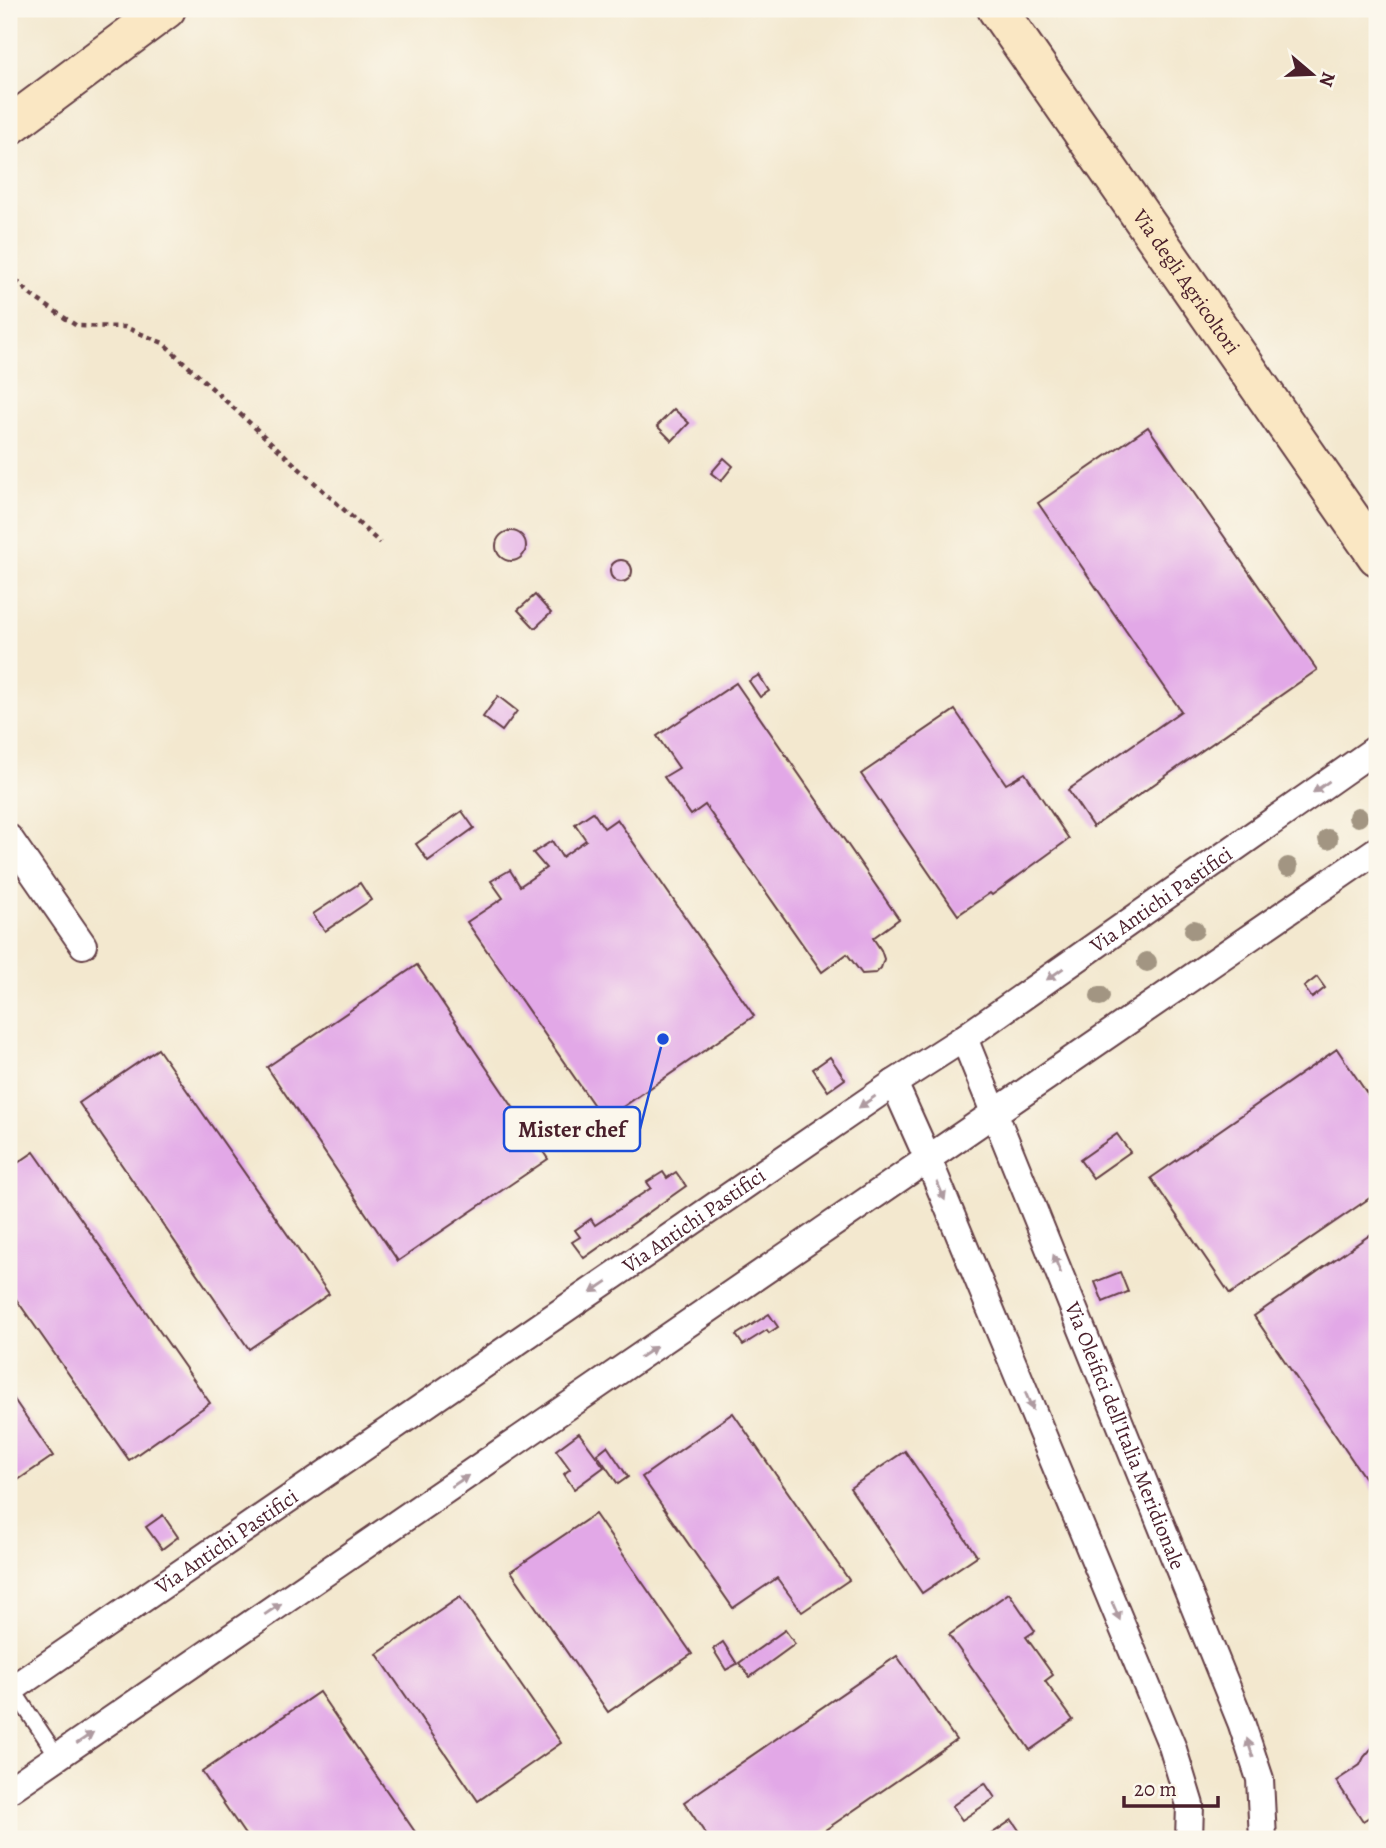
<svg xmlns="http://www.w3.org/2000/svg" width="1386" height="1848" font-family="Alegreya,serif">
<rect width="100%" height="100%" fill="#fbf7ec"/>
<filter id="ink" filterUnits="userSpaceOnUse"><feTurbulence type="fractalNoise" baseFrequency=".0143" numOctaves="2"/><feDisplacementMap in="SourceGraphic" scale="14" xChannelSelector="R" yChannelSelector="G"/><feConvolveMatrix kernelMatrix="1 2 1 2 8 2 1 2 1" color-interpolation-filters="sRGB"/></filter>
<filter id="wash" filterUnits="userSpaceOnUse"><feTurbulence type="fractalNoise" baseFrequency=".00686" numOctaves="4" result="noise"/><feDisplacementMap in="SourceGraphic" scale="28" xChannelSelector="R" yChannelSelector="G"/><feGaussianBlur stdDeviation="1.57" result="paint"/><feColorMatrix in="noise" values="0 0 0 0 0 0 0 0 0 0 0 0 0 0 0 0 0 1.4 0 .05"/><feComposite in="paint" operator="in"/></filter>
<g filter="url(#wash)">
<rect width="100%" height="100%" fill="#f3e8cf"/>
<g id="blocks">
<!-- building -->
<g fill="#e2a8e7">
<polygon points="674,409 689,423 672,441 657,426"/>
<polygon points="1148,427 1317,670 1093,827 1068,790 1181,711 1038,503"/>
<polygon points="724,458 733,466 721,481 711,473"/>
<circle cx="511" cy="546" r="15"/>
<circle cx="621" cy="571" r="11"/>
<polygon points="535,595 551,613 535,628 518,610"/>
<polygon points="759,675 769,691 760,697 749,681"/>
<polygon points="736,683 899,919 873,938 881,950 884,959 881,968 876,973 862,974 847,954 822,972 705,805 691,815 664,777 679,768 657,736"/>
<polygon points="498,696 517,711 502,731 483,717"/>
<polygon points="955,710 1006,784 1025,773 1069,839 992,895 990,893 958,915 861,774"/>
<polygon points="462,811 474,828 428,861 416,844"/>
<polygon points="593,812 604,828 617,819 754,1016 604,1120 467,922 503,898 491,881 510,870 520,886 546,868 533,853 552,841 562,857 586,840 575,824"/>
<polygon points="360,883 371,900 325,931 313,914"/>
<polygon points="417,965 548,1159 398,1261 267,1067"/>
<polygon points="1317,977 1325,988 1312,998 1304,987"/>
<polygon points="158,1049 329,1294 249,1349 79,1103"/>
<polygon points="1337,1049 1377,1108 1377,1193 1230,1294 1151,1178"/>
<polygon points="830,1057 845,1079 828,1091 813,1069"/>
<polygon points="1117,1134 1130,1152 1093,1178 1080,1160"/>
<polygon points="34,1152 210,1403 129,1460 9,1289 9,1169"/>
<polygon points="663,1172 667,1178 676,1172 686,1186 584,1258 572,1242 580,1237 575,1230 591,1219 595,1225 651,1188 647,1182"/>
<polygon points="1377,1230 1377,1496 1254,1316"/>
<polygon points="1120,1272 1128,1292 1103,1302 1095,1282"/>
<polygon points="769,1314 778,1327 769,1333 767,1330 743,1345 736,1335"/>
<polygon points="9,1392 53,1456 9,1486"/>
<polygon points="733,1413 849,1580 802,1612 777,1578 733,1608 642,1477"/>
<polygon points="579,1433 604,1467 574,1489 564,1474 570,1469 556,1450"/>
<polygon points="607,1446 628,1477 618,1484 597,1454"/>
<polygon points="905,1451 977,1556 922,1593 850,1488"/>
<polygon points="595,1514 692,1654 608,1712 511,1571"/>
<polygon points="163,1515 178,1537 162,1549 146,1527"/>
<polygon points="1009,1593 1035,1631 1026,1637 1053,1675 1045,1681 1073,1720 1030,1750 949,1635"/>
<polygon points="460,1597 561,1743 478,1801 377,1654"/>
<polygon points="785,1630 795,1644 750,1677 739,1663"/>
<polygon points="723,1642 737,1664 726,1670 713,1649"/>
<polygon points="897,1656 956,1740 812,1839 709,1839 684,1802"/>
<polygon points="319,1692 353,1742 420,1839 248,1839 202,1772"/>
<polygon points="1377,1742 1377,1812 1363,1821 1336,1781 1360,1765 1364,1757"/>
<polygon points="985,1783 995,1798 962,1820 952,1806"/>
<polygon points="1012,1820 1025,1839 984,1839"/>
</g>
</g>
</g>
<g filter="url(#ink)">
<use href="#blocks" fill-opacity="0" stroke="#633d44" stroke-width="2"/>
<g fill="none" stroke-linecap="round" stroke-linejoin="round">
<!-- lane casing -->
<g stroke="#633d44" stroke-width="18">
<polyline id="lane" points="12,1688 58,1757"/>
</g>
<!-- street casing -->
<g stroke="#633d44" stroke-width="30">
<g id="street">
<polyline points="9,838 83,945"/>
<path id="s1" d="M964 1038 1241 1722 1260 1779 1263 1839"/>
<polyline points="894,1083 928,1159 1172,1746 1190,1805 1189,1839"/>
<path id="s2" d="M9 1691 894 1083 964 1038 1377 748"/>
<polyline points="9,1790 1377,850"/>
</g>
</g>
<!-- secondary casing -->
<g stroke="#633d44" stroke-width="42">
<g id="secondary">
<path id="s3" d="M997 9 1377 556"/>
<polyline points="9,126 166,9"/>
</g>
</g>
<!-- path -->
<polyline stroke="#633d44" stroke-width="4.5" stroke-dasharray="5 5" stroke-linecap="butt" points="9,273 32,296 77,326 125,327 163,343 380,543"/>
<!-- lane -->
<use href="#lane" stroke="#fff" stroke-width="14"/>
<!-- street -->
<use href="#street" stroke="#fff" stroke-width="26"/>
<!-- secondary -->
<use href="#secondary" stroke="#fae7c3" stroke-width="38"/>
</g>
<!-- trees -->
<g fill="#a29582">
<circle cx="1358" cy="817" r="10"/>
<circle cx="1328" cy="839" r="10"/>
<circle cx="1288" cy="867" r="10"/>
<circle cx="1194" cy="930" r="10"/>
<circle cx="1147" cy="962" r="10"/>
<circle cx="1100" cy="996" r="10"/>
</g>
<!-- one-way arrows -->
<defs><path id="oneway-solid" d="M-6-.8H1V-3.2L6.5 0L1 3.2V.8H-6Z" transform="scale(1.75)"/></defs>
<g fill="#ae9aa0">
<use href="#oneway-solid" transform="translate(1321 787) rotate(145)"/>
<use href="#oneway-solid" transform="translate(1055 974) rotate(145)"/>
<use href="#oneway-solid" transform="translate(867 1102) rotate(145)"/>
<use href="#oneway-solid" transform="translate(941 1191) rotate(67)"/>
<use href="#oneway-solid" transform="translate(1057 1264) rotate(-112)"/>
<use href="#oneway-solid" transform="translate(599 1287) rotate(146)"/>
<use href="#oneway-solid" transform="translate(648 1352) rotate(-34)"/>
<use href="#oneway-solid" transform="translate(1029 1401) rotate(67)"/>
<use href="#oneway-solid" transform="translate(460 1481) rotate(-34)"/>
<use href="#oneway-solid" transform="translate(273 1609) rotate(-34)"/>
<use href="#oneway-solid" transform="translate(1116 1611) rotate(67)"/>
<use href="#oneway-solid" transform="translate(85 1738) rotate(-34)"/>
<use href="#oneway-solid" transform="translate(1250 1748) rotate(-108)"/>
</g>
</g>
<g text-anchor="middle" dominant-baseline="central" stroke-width="6" stroke-linejoin="round" paint-order="stroke">
<!-- street labels -->
<g font-size="21" fill="#4a1f2b" stroke="#fbf7ec">
<text stroke="none"><textPath href="#s3" startOffset="332">Via degli Agricoltori</textPath></text>
<text stroke="none"><textPath href="#s2" startOffset="1398">Via Antichi Pastifici</textPath></text>
<text stroke="none"><textPath href="#s2" startOffset="831">Via Antichi Pastifici</textPath></text>
<text stroke="none"><textPath href="#s1" startOffset="429">Via Oleifici dell'Italia Meridionale</textPath></text>
<text stroke="none"><textPath href="#s2" startOffset="264">Via Antichi Pastifici</textPath></text>
</g>
</g>
<!-- callouts -->
<path fill="none" stroke="#1d4ed8" stroke-width="2.5" d="M663 1039L640 1129"/>
<circle fill="#1d4ed8" stroke="#fbf7ec" stroke-width="2.5" cx="663" cy="1039" r="7"/>
<rect fill="#fbf7ec" stroke="#1d4ed8" stroke-width="2.5" x="504" y="1107" width="136" height="44" rx="7"/>
<g font-size="23" text-anchor="middle" font-weight="bold" fill="#4a1f2b">
<text x="572" y="1137">Mister chef</text>
</g>
<!-- margin -->
<rect width="1386" height="1848" fill="none" stroke="#fbf7ec" stroke-width="35"/>
<!-- north arrow -->
<g transform="translate(1312 74) rotate(109)" stroke="#fbf7ec" stroke-width="5" paint-order="stroke">
<path d="M0-5L12 26L0 18L-12 26Z" fill="#4a1f2b"/>
<text y="-10" font-size="19" font-weight="bold" text-anchor="middle" fill="#4a1f2b">N</text>
</g>
<!-- scale -->
<path d="M1124 1796v10h94v-10" fill="none" stroke="#4a1f2b" stroke-width="3.5"/>
<text x="1134" y="1796" font-size="21" fill="#4a1f2b" stroke="#fbf7ec" stroke-width="5" paint-order="stroke">20 m</text>
</svg>
